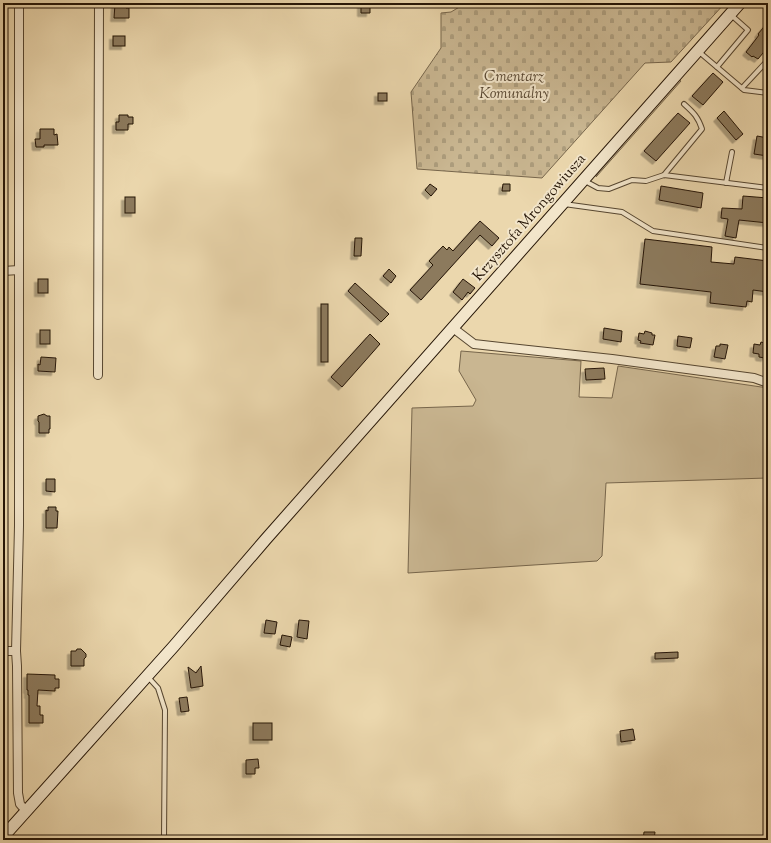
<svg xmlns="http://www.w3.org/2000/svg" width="771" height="843" font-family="'Sorts Mill Goudy',serif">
<defs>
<pattern id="cemetery-stones" width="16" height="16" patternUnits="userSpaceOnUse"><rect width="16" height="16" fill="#c9b691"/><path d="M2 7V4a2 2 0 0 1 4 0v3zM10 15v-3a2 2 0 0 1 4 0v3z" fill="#ac9c7c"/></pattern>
<filter id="shadow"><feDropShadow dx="-3.5" dy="3.5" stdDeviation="0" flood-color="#0004"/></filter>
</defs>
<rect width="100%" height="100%" fill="#ebd7ad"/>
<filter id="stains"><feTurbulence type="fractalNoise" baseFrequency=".005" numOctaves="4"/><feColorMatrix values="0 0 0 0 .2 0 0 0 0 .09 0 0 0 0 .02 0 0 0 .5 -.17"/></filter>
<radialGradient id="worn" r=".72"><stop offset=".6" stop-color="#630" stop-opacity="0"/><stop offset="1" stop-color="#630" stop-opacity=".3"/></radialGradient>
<!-- green -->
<g fill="#c9b691" stroke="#77664c">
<polygon points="679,80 681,81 596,177 598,173"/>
<polygon points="461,351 581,361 579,397 612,398 618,366 768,388 768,478 606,483 602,556 597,561 408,573 412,408 473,406 476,400 459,371"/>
</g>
<!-- cemetery -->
<polygon fill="url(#cemetery-stones)" stroke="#77664c" points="466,3 725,3 671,62 645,63 542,178 417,169 411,92 441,48 441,13 451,12"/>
<!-- building -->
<g fill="#8c7a5d" stroke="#251506" filter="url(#shadow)">
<polygon points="115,4 127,4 126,8 129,8 129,18 114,18"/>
<polygon points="361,4 370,5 370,13 361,13"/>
<polygon points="768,22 768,34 764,39 768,42 768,47 758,59 753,56 752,57 746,52 756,39 759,35 758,34"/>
<rect x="113" y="36" width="12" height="10"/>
<polygon points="713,73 723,82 703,105 692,96"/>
<rect x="378" y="93" width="9" height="8"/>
<polygon points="724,111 743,134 736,140 717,118"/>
<polygon points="678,113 690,123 656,161 644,151"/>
<polygon points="119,115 128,115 128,117 133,117 133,124 128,124 128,130 116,130 116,122 119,122"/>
<polygon points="40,129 54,129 54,135 57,134 58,145 44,145 44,147 36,147 35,139 40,139"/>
<polygon points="757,136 768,138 768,156 754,154"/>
<polygon points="430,184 437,189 431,196 425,190"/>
<polygon points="503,184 510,184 510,191 502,191"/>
<polygon points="661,186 703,193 701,208 659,200"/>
<polygon points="743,196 768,198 768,223 739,220 736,238 725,236 728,219 721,218 722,208 742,209"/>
<rect x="125" y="197" width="10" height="16"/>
<polygon points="480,221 499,238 492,246 480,235 421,300 410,290 433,265 429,261 443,246 447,250 449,247 453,251"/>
<polygon points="355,238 362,238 361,256 354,256"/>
<polygon points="645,239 712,247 711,262 734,264 735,257 768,261 768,292 753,290 752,302 747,301 746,307 710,303 711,292 640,284"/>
<polygon points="389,269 396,276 391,283 383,276"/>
<rect x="38" y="279" width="10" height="14"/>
<polygon points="463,279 475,288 470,294 468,292 462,300 453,292"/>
<polygon points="355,283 389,314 381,322 348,291"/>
<rect x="321" y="304" width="7" height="58"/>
<polygon points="604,328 622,331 621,342 603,339"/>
<rect x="40" y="330" width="10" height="14"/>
<polygon points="645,331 652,333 652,335 655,335 653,345 640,343 641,341 638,340 639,333 644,334"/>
<polygon points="370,334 380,344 342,387 331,377"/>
<polygon points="678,336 692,338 690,348 677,346"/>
<polygon points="761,342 768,344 768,356 765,356 765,358 759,357 759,354 753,353 754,344 760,345"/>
<polygon points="720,344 728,345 725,359 714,357 716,346 720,346"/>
<polygon points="41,357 56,358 55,372 38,371 38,364 40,365"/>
<polygon points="604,368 605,379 586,380 585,369"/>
<polygon points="44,414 47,416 50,416 50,429 49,429 49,433 39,433 39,422 38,421 38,416"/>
<polygon points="46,479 55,479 55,492 46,491"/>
<polygon points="48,507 56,507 56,511 58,511 57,528 46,528 46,510 48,511"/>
<polygon points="266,620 277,622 275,634 264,633"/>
<polygon points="299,620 309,621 307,639 297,637"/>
<polygon points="282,635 292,637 290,647 280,645"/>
<polygon points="77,649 81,649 86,654 86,657 84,659 84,666 71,666 71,651 76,651"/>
<polygon points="678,652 678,658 655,659 655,653"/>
<polygon points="201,666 203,686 191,688 188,667 196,673"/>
<polygon points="27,674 55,675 55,679 59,679 59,688 55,688 55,691 38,690 37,706 40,706 40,715 43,715 43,723 29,723 29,695 28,695 28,690 27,690"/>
<polygon points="187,697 189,711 181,712 179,698"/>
<rect x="253" y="723" width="19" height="17"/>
<polygon points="633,729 635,740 621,742 620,731"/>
<polygon points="258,759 259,768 255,768 255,774 246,774 246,760"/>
<polygon points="644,832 655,832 654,840 643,840"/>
</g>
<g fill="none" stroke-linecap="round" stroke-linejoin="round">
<!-- service casing -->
<g stroke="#564630" stroke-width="6">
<g id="service">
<polyline points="698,51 744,90 768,93"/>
<polyline points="717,67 748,30 730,14"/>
<polyline points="742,88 768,60"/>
<path d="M664 175 702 129C698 117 694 113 684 104"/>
<polyline points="585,181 598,188 609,189 632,180 646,181 664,175 768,188"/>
<polyline points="726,183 732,152"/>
<polyline points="564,204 622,212 653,231 768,248"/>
<polyline points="148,677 158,688 165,710 164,840"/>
</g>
</g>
<!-- minor casing -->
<g stroke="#564630" stroke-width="10">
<g id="minor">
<polyline points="3,271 19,270"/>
<polyline points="453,328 474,344 612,359 754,378 768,383"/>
<polyline points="98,375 99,3"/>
<polyline points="3,651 16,651 17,666 18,793 20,804 26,811"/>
<polyline points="16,651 19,526 19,3"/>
</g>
</g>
<!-- secondary casing -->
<g stroke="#251506" stroke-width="13">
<polyline id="secondary" points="3,837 174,646 266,539 740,3"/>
</g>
<!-- service -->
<use href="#service" stroke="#f2e5ca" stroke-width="4"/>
<!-- minor -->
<use href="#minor" stroke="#f2e5ca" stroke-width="8"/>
<!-- secondary -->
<use href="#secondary" stroke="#f2e5ca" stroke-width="11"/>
</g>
<g text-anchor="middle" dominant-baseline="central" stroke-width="4" stroke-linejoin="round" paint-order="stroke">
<!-- park labels -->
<g font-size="15" font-style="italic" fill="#564530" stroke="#f2e5ca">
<text x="514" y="77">Cmentarz<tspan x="514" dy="17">Komunalny</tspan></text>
</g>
<!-- street labels -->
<g font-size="15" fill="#251506" stroke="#f2e5ca">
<text transform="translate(530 218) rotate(-49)">Krzysztofa Mrongowiusza</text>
</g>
</g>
<!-- margin -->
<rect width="771" height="843" fill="none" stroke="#ebd7ad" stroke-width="16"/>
<rect x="4" y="4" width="763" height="835" fill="none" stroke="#251506" stroke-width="2"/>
<rect x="8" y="8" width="755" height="827" fill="none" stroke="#251506"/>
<rect width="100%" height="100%" filter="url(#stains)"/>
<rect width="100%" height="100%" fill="url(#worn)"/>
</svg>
